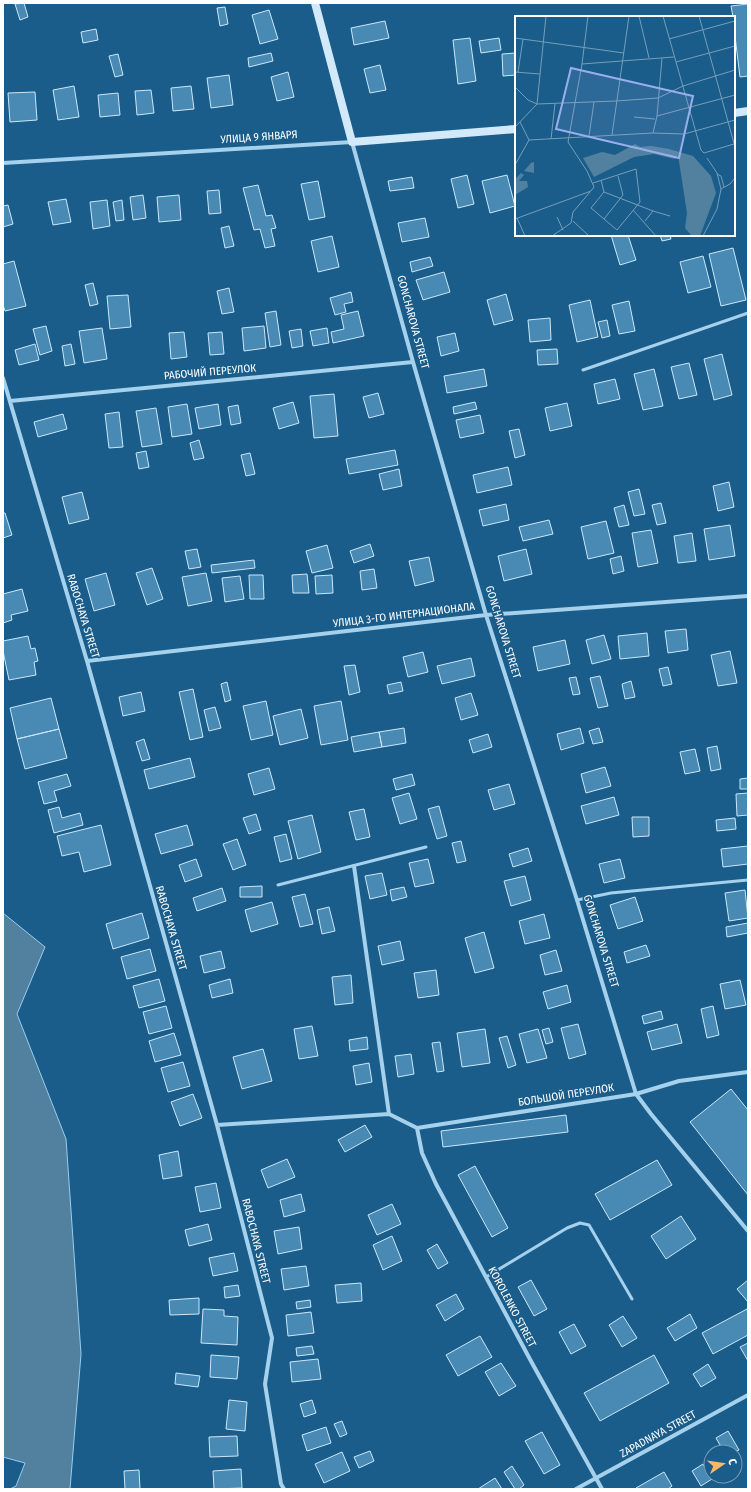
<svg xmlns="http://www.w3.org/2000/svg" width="751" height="1492" font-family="'Fira Sans Condensed',sans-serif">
	<rect width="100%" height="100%" fill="#1b5d8a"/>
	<path fill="#51819f" stroke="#98ceef" d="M3,913l42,34 -28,67 49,125 15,215 -11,135h-60l6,-3 9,-23 -22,-6z"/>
	<path fill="#488ab4" stroke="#cbe7f9" d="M24,3l4,14 -8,3 -5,-16z
		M748,4v72l-8,1 -6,-49v-11h-1l-2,-11z
		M225,7l3,17 -8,2 -3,-18z
		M269,10l9,29 -18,5 -8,-29z
		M385,21l4,17 -35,7 -3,-17z
		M96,29l2,11 -15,3 -2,-11z
		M470,38l6,43 -18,3 -5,-44z
		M499,38l2,12 -20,3 -2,-12z
		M271,53l2,8 -24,6 -1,-9z
		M516,53v22l-13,1 -1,-22z
		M118,54l5,21 -8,2 -6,-21z
		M380,65l6,25 -16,3 -6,-24z
		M288,72l6,25 -17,4 -6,-24z
		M229,75l4,30 -22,3 -4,-30z
		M74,86l5,31 -21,3 -5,-30z
		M191,86l3,23 -21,2 -2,-23z
		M151,90l3,23 -17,2 -2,-24z
		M35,92l2,28 -27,2 -2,-29z
		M118,93l2,22 -20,2 -2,-22z
		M467,175l7,29 -16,4 -7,-29z
		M507,175l8,31 -25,7 -8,-32z
		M412,177l2,11 -24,3 -2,-10z
		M318,181l7,36 -16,3 -8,-36z
		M258,185l8,31 6,-1 4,13 -5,1 4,17 -10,2 -5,-19 -6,1 -11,-42z
		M219,190l2,23 -12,1 -2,-23z
		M143,195l3,23 -13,2 -3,-23z
		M179,195l2,25 -22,2 -2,-25z
		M66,199l5,23 -18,3 -5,-23z
		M107,200l3,26 -17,3 -3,-27z
		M122,200l2,20 -8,1 -3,-19z
		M8,205l5,19 -10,3v-21z
		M425,218l4,19 -27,5 -4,-19z
		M229,226l5,20 -9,2 -4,-20z
		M611,235h17l8,25 -16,5z
		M660,235h10l1,4 -9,2z
		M332,236l7,31 -21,5 -7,-31z
		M733,248l13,52 -25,6 -12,-52z
		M703,256l8,31 -23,6 -8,-31z
		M430,257l3,9 -21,6 -2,-10z
		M14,261l12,45 -21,5 -2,-6v-41z
		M444,272l6,20 -27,8 -7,-20z
		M93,283l5,21 -8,2 -5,-21z
		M229,288l5,24 -12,2 -5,-23z
		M351,292l2,10 -9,2 2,8 -11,3 -5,-17z
		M506,294l7,26 -19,5 -7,-25z
		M128,295l3,32 -21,2 -3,-33z
		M590,300l8,37 -21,5 -8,-37z
		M629,301l6,30 -16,3 -7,-29z
		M276,311l5,34 -11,2 -5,-34z
		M358,311l6,25 -31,7 -2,-11 13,-3 -3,-14z
		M550,318l1,22 -21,2 -2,-22z
		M607,320l3,16 -8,2 -4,-16z
		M46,326l6,25 -12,4 -7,-26z
		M264,326l2,22 -22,3 -2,-23z
		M102,328l5,31 -23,4 -5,-32z
		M327,328l2,15 -16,3 -3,-15z
		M301,329l2,17 -11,2 -3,-17z
		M184,332l3,25 -16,2 -2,-26z
		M222,332l2,22 -14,1 -2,-22z
		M455,333l4,18 -18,5 -4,-19z
		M35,344l4,16 -20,5 -4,-15z
		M71,344l4,20 -10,2 -3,-20z
		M557,349l1,15 -20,1 -1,-15z
		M722,354l10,41 -18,5 -10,-41z
		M689,363l8,32 -18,4 -8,-32z
		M484,369l3,17 -40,7 -3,-17z
		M654,369l9,37 -20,4 -9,-36z
		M615,379l5,20 -22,5 -4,-20z
		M378,393l6,21 -15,4 -6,-21z
		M334,394l4,42 -24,2 -4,-42z
		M293,402l6,21 -20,6 -6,-21z
		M475,402l2,7 -23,5 -1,-7z
		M567,403l5,23 -22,5 -5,-23z
		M187,404l5,30 -20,3 -4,-30z
		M218,404l3,21 -22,4 -4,-21z
		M238,405l3,18 -10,2 -3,-18z
		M156,408l6,36 -20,3 -6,-36z
		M119,412l4,35 -14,1 -4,-34z
		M63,414l4,15 -29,8 -4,-15z
		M480,415l4,18 -24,5 -4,-18z
		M519,429l6,26 -10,3 -6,-27z
		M199,440l5,18 -10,2 -4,-17z
		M395,450l3,15 -49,9 -3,-15z
		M146,451l3,16 -10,2 -3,-16z
		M250,453l5,21 -9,2 -5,-21z
		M508,467l4,18 -35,8 -4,-18z
		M399,469l3,17 -19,4 -4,-16z
		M729,482l5,25 -16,4 -5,-25z
		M639,489l6,25 -11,2 -6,-24z
		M82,492l7,27 -20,5 -7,-27z
		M661,503l5,20 -9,2 -5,-20z
		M506,504l3,16 -26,6 -4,-16z
		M624,505l5,20 -10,2 -5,-19z
		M3,513h2l7,22 -9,3z
		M549,520l4,14 -30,7 -4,-14z
		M606,521l8,32 -26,6 -7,-32z
		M730,525l5,31 -26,4 -5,-31z
		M651,530l7,33 -20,4 -6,-34z
		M692,533l4,28 -18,2 -4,-27z
		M370,544l4,12 -20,7 -4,-12z
		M327,545l6,23 -21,5 -6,-22z
		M197,549l4,18 -12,2 -4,-18z
		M526,549l6,25 -28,7 -6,-25z
		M621,556l3,15 -11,3 -3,-15z
		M429,557l5,24 -19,5 -6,-25z
		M254,560l1,8 -43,5 -1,-8z
		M152,568l11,31 -16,6 -11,-32z
		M374,569l3,19 -15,2 -2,-19z
		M106,573l9,32 -21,6 -9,-32z
		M206,573l6,28 -24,5 -6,-29z
		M307,574l2,19h-16l-1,-18z
		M249,575h14l1,24h-14z
		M332,575l1,18 -17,1 -1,-18z
		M240,576l4,23 -19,3 -3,-24z
		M22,589l6,22 -17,4 1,5 -9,3v-29z
		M686,629l2,21 -20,3 -3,-22z
		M647,633l2,23 -29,3 -2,-23z
		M604,635l7,24 -19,5 -6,-24z
		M28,636l3,13 4,-1 3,13 -4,1 2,13 -27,5 -6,-29v-10z
		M565,640l5,24 -32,7 -5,-24z
		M730,651l7,32 -19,3 -7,-31z
		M423,652l5,20 -20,5 -5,-20z
		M471,658l4,18 -33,8 -5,-18z
		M355,665l5,27 -11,3 -5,-29z
		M668,667l4,17 -9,2 -4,-17z
		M600,676l8,30 -10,2 -8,-30z
		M576,677l4,17 -7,1 -4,-17z
		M631,681l4,16 -10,2 -3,-15z
		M227,682l4,18 -6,2 -4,-18z
		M401,682l2,9 -14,3 -2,-9z
		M193,689l10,48 -13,3 -11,-48z
		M141,692l4,19 -22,5 -4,-19z
		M471,693l7,22 -17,5 -6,-22z
		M51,698l8,31 -42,10 -7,-31z
		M266,701l7,34 -22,5 -8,-34z
		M341,701l7,39 -27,5 -7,-39z
		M215,707l6,21 -12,3 -5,-21z
		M301,709l7,29 -28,7 -7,-29z
		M404,728l2,15 -24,4 -3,-15z
		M580,728l4,15 -23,7 -4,-16z
		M599,728l4,14 -10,2 -4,-13z
		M59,729l8,29 -42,11 -8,-30z
		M379,732l3,15 -28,5 -3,-15z
		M488,734l4,13 -19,6 -4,-13z
		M144,739l6,20 -8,2 -6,-19z
		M717,746l4,23 -10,2 -4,-23z
		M695,749l5,22 -15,3 -5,-22z
		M190,758l5,19 -46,12 -5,-19z
		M605,767l6,19 -25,7 -5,-19z
		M269,768l6,21 -21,6 -6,-21z
		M67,774l4,12 -17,5 3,10 -13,3 -6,-22z
		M412,774l3,11 -19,5 -3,-11z
		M748,778v11h-8v-10z
		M509,784l6,20 -21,6 -6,-20z
		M409,793l8,26 -17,5 -8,-26z
		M748,793v22l-11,1 -1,-22z
		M614,797l5,18 -33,9 -5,-18z
		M439,806l8,30 -10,3 -9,-30z
		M59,807l3,11 18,-5 3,12 -29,8 -6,-23z
		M364,809l6,28 -14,3 -7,-28z
		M256,814l5,16 -12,4 -6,-16z
		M312,815l9,37 -23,7 -10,-38z
		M632,817h17v19l-16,1z
		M735,818l1,11 -19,2 -1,-11z
		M101,825l10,40 -27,7 -5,-20 -17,4 -5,-20z
		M187,825l6,20 -32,9 -6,-20z
		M286,834l6,25 -12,3 -6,-25z
		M237,839l9,26 -13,5 -10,-26z
		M461,841l5,20 -9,2 -5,-20z
		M748,846v18l-25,3 -2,-18z
		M528,848l4,13 -19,6 -4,-13z
		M196,859l6,17 -17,6 -6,-17z
		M428,859l6,24 -19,4 -6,-24z
		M620,859l5,19 -21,5 -5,-19z
		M382,873l5,22 -17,4 -5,-23z
		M525,876l6,24 -20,6 -7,-25z
		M262,886v11h-22v-10z
		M404,887l3,10 -15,4 -2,-11z
		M222,888l4,13 -29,10 -4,-13z
		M745,890l3,28 -19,3 -4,-28z
		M305,894l8,30 -13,3 -8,-30z
		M635,897l8,24 -25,8 -8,-24z
		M272,902l6,22 -27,8 -6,-22z
		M329,907l6,24 -13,3 -5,-24z
		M142,913l7,25 -36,11 -7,-25z
		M544,914l6,24 -25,6 -6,-23z
		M748,923v10l-21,4 -1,-10z
		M484,932l10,36 -19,5 -10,-35z
		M400,941l4,19 -22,5 -4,-19z
		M646,945l4,11 -23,7 -3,-11z
		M150,949l6,22 -29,8 -6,-22z
		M556,950l6,21 -17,4 -5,-20z
		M221,951l4,17 -21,5 -4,-17z
		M436,970l3,25 -21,3 -4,-25z
		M351,975l2,28 -18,2 -3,-28z
		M159,979l6,22 -26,7 -6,-22z
		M230,979l3,14 -21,5 -3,-13z
		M740,980l6,25 -21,4 -5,-25z
		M567,985l4,17 -23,7 -5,-17z
		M166,1006l6,22 -23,6 -6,-22z
		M713,1006l6,29 -12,3 -6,-29z
		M661,1011l2,8 -19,5 -2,-8z
		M578,1024l8,30 -17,5 -8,-31z
		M677,1024l5,19 -30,7 -5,-18z
		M312,1026l6,30 -19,3 -5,-30z
		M549,1028l4,14 -7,2 -4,-14z
		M485,1029l5,34 -28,4 -5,-34z
		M538,1029l9,29 -20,5 -8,-29z
		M174,1033l7,22 -26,7 -6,-21z
		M507,1036l9,29 -8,3 -9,-30z
		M367,1037l1,12 -18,2 -1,-11z
		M440,1042l4,29 -7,1 -5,-29z
		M263,1049l9,32 -30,8 -9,-32z
		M411,1054l3,20 -16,3 -3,-21z
		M183,1062l7,24 -22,6 -7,-24z
		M369,1063l3,19 -16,3 -3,-19z
		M731,1089l17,21v85l-58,-73z
		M193,1094l9,24 -22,8 -9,-24z
		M566,1115l2,17 -125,15 -2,-16z
		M365,1125l7,12 -27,15 -7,-12z
		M178,1151l4,25 -19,3 -4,-24z
		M287,1159l8,18 -27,11 -7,-18z
		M657,1160l15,25 -62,35 -15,-26z
		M475,1166l33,62 -16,9 -34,-62z
		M216,1183l5,25 -21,4 -5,-25z
		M301,1194l4,17 -21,6 -4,-17z
		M392,1204l9,20 -24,11 -9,-20z
		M681,1216l15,23 -30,20 -15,-23z
		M208,1224l4,16 -23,6 -4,-16z
		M299,1227l3,22 -24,5 -4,-23z
		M392,1236l10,25 -19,9 -10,-25z
		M437,1244l11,19 -10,6 -11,-19z
		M234,1253l4,18 -25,5 -4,-18z
		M306,1266l3,20 -25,4 -3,-21z
		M531,1280l16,29 -13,7 -16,-29z
		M748,1280v22l-11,-13z
		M361,1283l1,18 -25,2 -2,-18z
		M238,1285l2,11 -15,2 -1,-11z
		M456,1294l8,15 -19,12 -9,-16z
		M199,1298v16l-29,1 -1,-15z
		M310,1300l1,7 -14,2 -1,-7z
		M203,1309l21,1v6l14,1 -1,28 -36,-2z
		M747,1309l1,3v23l-35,19 -11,-21z
		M311,1312l3,21 -26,3 -2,-21z
		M690,1314l7,14 -22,13 -8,-13z
		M623,1316l14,22 -15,9 -13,-22z
		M574,1324l12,22 -15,8 -12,-22z
		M480,1336l12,21 -34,19 -12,-21z
		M748,1343v18l-8,-14z
		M312,1346l2,8 -17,2 -1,-8z
		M211,1355l28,2 -2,22 -27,-2z
		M654,1355l15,28 -69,38 -16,-28z
		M318,1359l3,20 -29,3 -2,-20z
		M501,1363l15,23 -17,10 -14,-24z
		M708,1364l8,14 -15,9 -8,-13z
		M176,1373l24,3 -2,11 -23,-3z
		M229,1400l18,2 -2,29 -19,-2z
		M312,1400l4,13 -12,4 -4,-13z
		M342,1421l5,13 -7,3 -6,-13z
		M326,1427l5,16 -24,8 -5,-16z
		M728,1431l11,19 -5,2h-10l-8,-14z
		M542,1432l18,33 -16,9 -19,-33z
		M237,1436l1,20 -28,1 -1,-20z
		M370,1451l4,10 -15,7 -5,-11z
		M342,1452l8,19 -26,12 -9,-19z
		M703,1464l9,15 -11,7 -9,-15z
		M512,1466l12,19 -5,4h-4l-11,-17z
		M241,1469l1,19 -28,1 -1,-18z
		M139,1470l1,19h-15l-1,-18z
		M664,1472l8,14 -4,3h-31l-1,-1z
		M495,1478l7,11h-24z"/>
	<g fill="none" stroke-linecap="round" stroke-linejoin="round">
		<path stroke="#a5d1ed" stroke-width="3" d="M583,370l165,-57
			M278,885l148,-38
			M577,900l34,-7 137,-13
			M486,1277l81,-49 13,-5 9,2 43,74"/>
		<path stroke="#a5d1ed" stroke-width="4" d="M3,163l349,-21 61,220 73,253 91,285 59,194 15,20 97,117
			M3,378l84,283 130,464 55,213 -7,46 16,100 3,5
			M10,401l403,-39
			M87,661l399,-46 262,-19
			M354,866l35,248
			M217,1125l172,-11 28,14 219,-34 43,-13 69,-9
			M417,1128l5,25 14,31 96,179 70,126
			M576,1489l172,-94"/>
		<path stroke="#d2e9f9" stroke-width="8" d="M315,3l37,139 164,-13
			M734,113l14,-2"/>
	</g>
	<g text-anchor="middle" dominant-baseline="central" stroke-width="3.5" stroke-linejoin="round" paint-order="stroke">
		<g font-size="11" fill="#fff" stroke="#1b5d8a">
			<text transform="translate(259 137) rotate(-4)">УЛИЦА 9 ЯНВАРЯ</text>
			<text transform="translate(413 322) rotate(75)">GONCHAROVA STREET</text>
			<text transform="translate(210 372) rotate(-5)">РАБОЧИЙ ПЕРЕУЛОК</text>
			<text transform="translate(404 615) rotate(-7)">УЛИЦА 3-ГО ИНТЕРНАЦИОНАЛА</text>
			<text transform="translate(83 616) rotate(73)">RABOCHAYA STREET</text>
			<text transform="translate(503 632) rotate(73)">GONCHAROVA STREET</text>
			<text transform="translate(171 928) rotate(74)">RABOCHAYA STREET</text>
			<text transform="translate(601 941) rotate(73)">GONCHAROVA STREET</text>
			<text transform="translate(566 1095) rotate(-9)">БОЛЬШОЙ ПЕРЕУЛОК</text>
			<text transform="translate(256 1241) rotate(76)">RABOCHAYA STREET</text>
			<text transform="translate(512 1307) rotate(62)">KOROLENKO STREET</text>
			<text transform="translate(658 1434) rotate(-29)">ZAPADNAYA STREET</text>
		</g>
	</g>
	<g transform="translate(515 16)">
		<rect width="220" height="220" fill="#1b5d8a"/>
		<path d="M120,128l5,3 11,-1 18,3 24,7 18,20 5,17 -16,43h-8l-7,-8 2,-15 -9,-58 -3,4 -21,-5 -20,3 -40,20 -11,-19 19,-6 13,3zM19,146v11l-10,-2 7,-8zM6,157l3,2 -5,6h8l1,6 -13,8v-16z" fill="#51819f"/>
		<path fill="none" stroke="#769eb9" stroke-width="1" d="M124,0l10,42M148,0l13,46 59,-16M184,0l36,131M0,22l109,15M154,23l66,-18M161,46l25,88 3,3M67,48l92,-7M0,56l25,2M3,56l5,-33M0,71l13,13 9,4 79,-3 42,-3 25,-12 52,-16M22,88l9,-88M142,100l78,-21M119,101l21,2M5,106l9,18 124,-7 31,1 51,-14M0,111l22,-23M138,117l4,-17 5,-58M97,119l17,-119M74,120l5,-34M36,123l4,-35M189,137l30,-9M192,142l10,15 4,16M0,149l14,-25M202,158l4,2 3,11M86,164l3,12M78,167l43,-14 4,33 -23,28 -26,-22 13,-16M206,173l9,-5 5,-6M89,176l49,19M118,194l23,26M42,201l6,13M2,202l8,18M0,203l76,-28 3,-4 -7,-16 -19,-29 14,-78 6,-48M89,203l19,-24 -5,-19M58,205l16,15M130,205l8,-10 17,5M37,220l19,-13 2,-11 17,-20M188,220l14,-27 4,-20"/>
		<path fill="#99afed" fill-opacity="0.15" stroke="#99afed" stroke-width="2" d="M56,52l122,28 -14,62 -123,-29z"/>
		<rect width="220" height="220" fill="none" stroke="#fff" stroke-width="2"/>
	</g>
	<rect width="751" height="1492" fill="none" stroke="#ffffff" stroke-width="8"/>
	<g transform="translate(723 1464) rotate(77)"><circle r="19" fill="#1b5d8a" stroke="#769eb9"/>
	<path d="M0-3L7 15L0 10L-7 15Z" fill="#feb762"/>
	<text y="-6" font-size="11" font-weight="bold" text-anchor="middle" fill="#ffffff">С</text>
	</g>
</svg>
